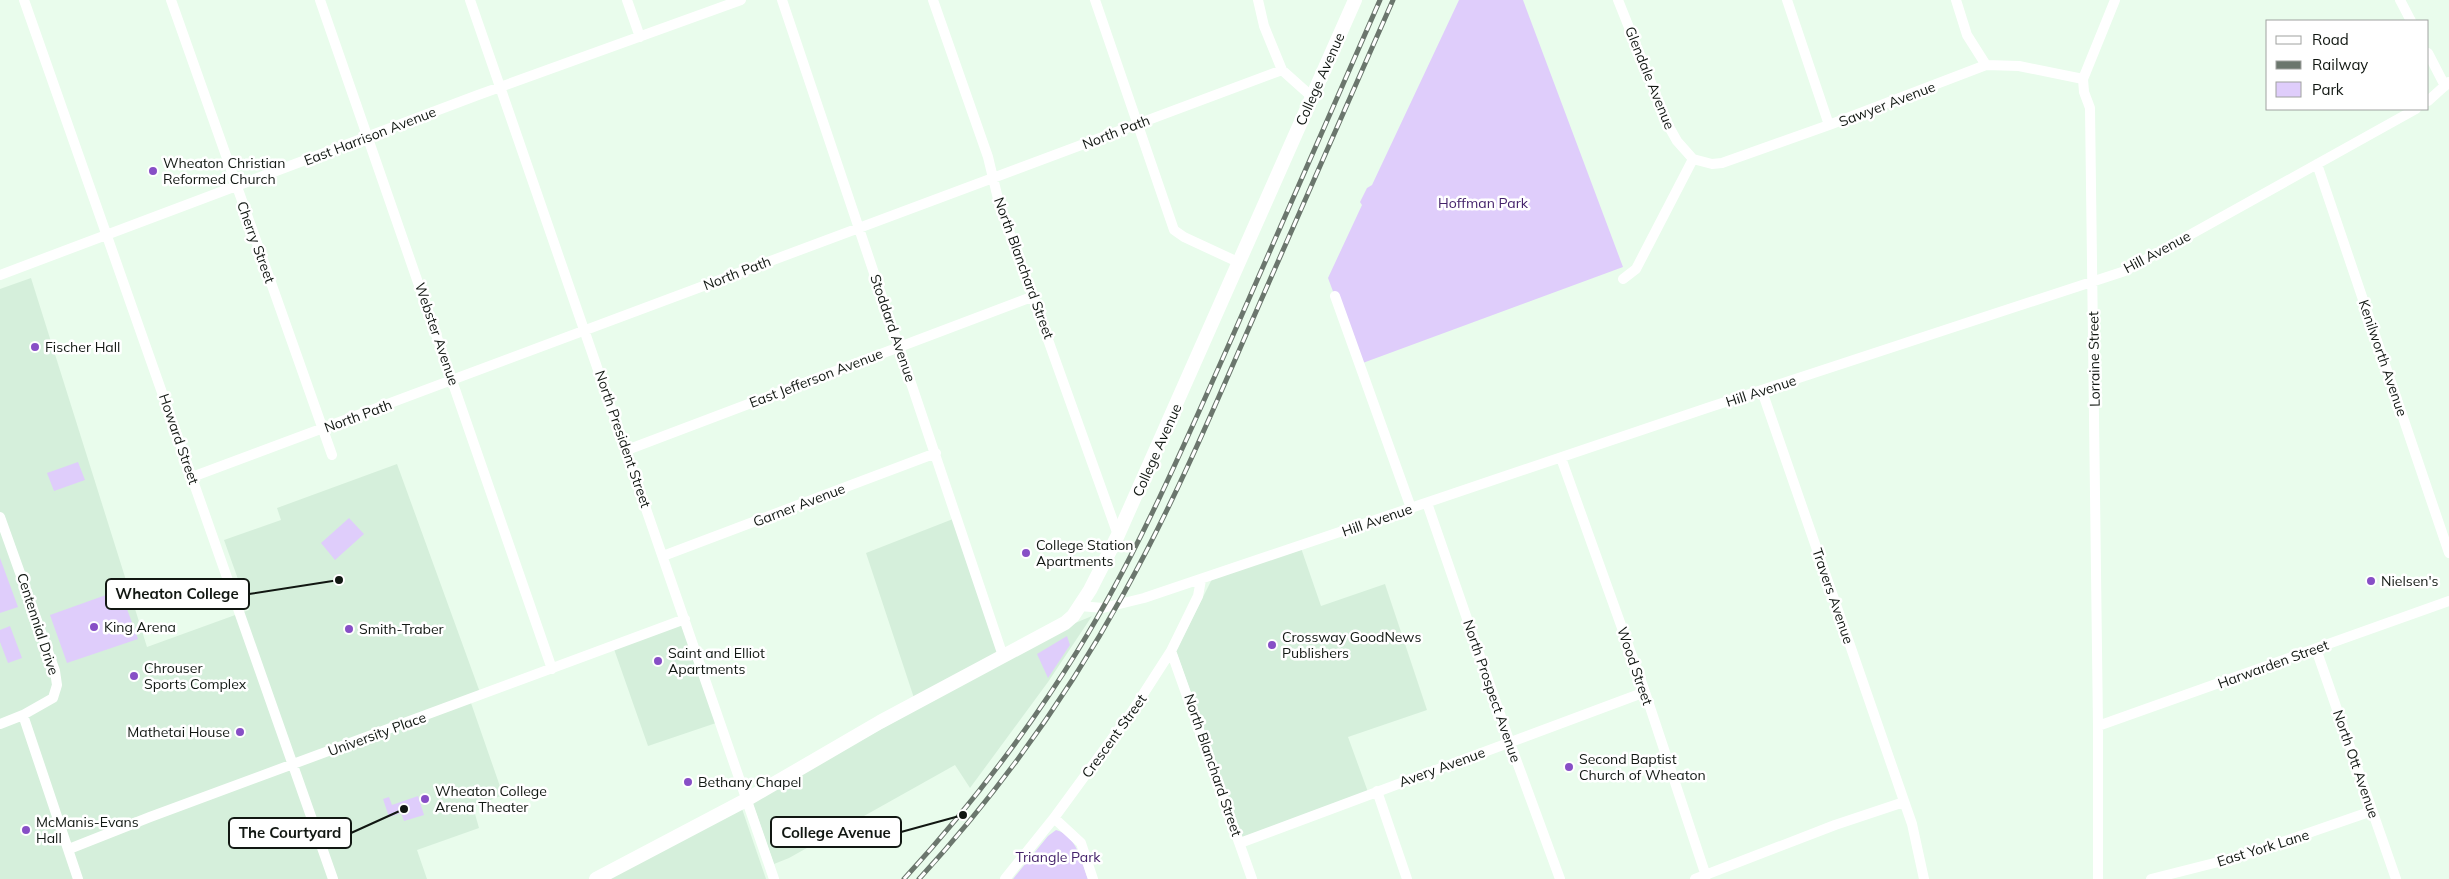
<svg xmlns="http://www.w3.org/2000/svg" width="2449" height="879" font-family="Mulish,sans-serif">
	<rect width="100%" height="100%" fill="#e9fcec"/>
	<path fill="#d5efdb" d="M31,278l116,369 102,-37 -25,-70 57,-20 -4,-12 120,-44 85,234 -11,5 32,92 -30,12 6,21 -62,22 10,29h-427v-590z
		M953,519l45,134 -83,48 -49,-148z
		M1301,548l20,58 64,-22 42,126 -79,27 20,55 -125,47 -67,-188 36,-72z
		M1092,616l-44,66 -78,106 -15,-23 -166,93 -15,6 -22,-63 309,-172z
		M681,623l35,100 -68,23 -34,-97z
		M739,800l27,79h-176z"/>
	<path fill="#dfcdfb" d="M1459,0h64l100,267 -263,97 -32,-86 34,-73 -2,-3 7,-14 5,-3z
		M78,462l7,18 -31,11 -7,-18z
		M349,518l15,16 -29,26 -14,-17z
		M0,558l18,49 -18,6z
		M120,590l18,49 -71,24 -17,-48z
		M10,626l12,32 -14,5 -8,-21v-12z
		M1067,636l3,9 -22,33 -11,-24z
		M418,796l6,19 -20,6 -3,-8 -12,4 -6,-18 6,-2 3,8z
		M1056,830c21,6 25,31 32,49h-75l35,-43z"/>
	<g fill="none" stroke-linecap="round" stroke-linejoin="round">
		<path stroke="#fff" stroke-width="10" d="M24,0l309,879
			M171,0l161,455
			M320,0l232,669
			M470,0l304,879
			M627,0l13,37
			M782,0l221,656
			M933,0l55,157 11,46 119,332
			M1095,0l79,230 10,7 56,26
			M1258,0l6,26 18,44 29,26
			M1618,0l50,125 9,16 16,18 -57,110 -13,10
			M1787,0l42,125
			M1956,0l11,35 19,30
			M2400,0l11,21
			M2428,53l17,33
			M2428,101l21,-19
			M1693,159l19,5 10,-1 107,-38 157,-60 33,1 64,13
			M2317,164l132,389
			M0,275l478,-180 263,-95
			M1335,296l76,212
			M1762,391l150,433 12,55
			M627,450l407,-154
			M1561,458l84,234 61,184
			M192,477l1090,-407
			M1427,503l83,240 50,136
			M0,517l55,154 2,14 -4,13 -30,17 -23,9
			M663,556l273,-103
			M1080,606l23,2 41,-10 563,-190 418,-137 291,-162
			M2316,649l80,230
			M1171,651l81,228
			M23,715l55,164
			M2098,726l351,-125
			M1377,791l30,88
			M1054,818l27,25 12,36
			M1240,843l405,-151
			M69,849l81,-32 535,-198
			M1005,879l49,-61 79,-108 38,-59 27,-55 3,-16
			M1695,879l140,-54 69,-23
			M2098,879v-153l-8,-618 -6,-16 -1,-13 32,-79
			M2151,879l91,-23 130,-45"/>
		<path stroke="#fff" stroke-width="14" d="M596,879l150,-79 134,-78 185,-99 8,-7 17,-26 28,-55 237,-535"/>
		<defs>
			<path id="rail" d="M904,879c64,-70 124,-148 174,-229 60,-97 105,-203 152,-308 50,-114 100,-228 150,-342
				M919,879c79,-86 149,-184 205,-286 50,-90 90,-185 131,-279 46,-105 92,-209 138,-314"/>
		</defs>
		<use href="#rail" stroke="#6b766d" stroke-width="5"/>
		<use href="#rail" stroke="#fff" stroke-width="3" stroke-dasharray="9" stroke-linecap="butt"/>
	</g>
	<g fill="#874fc6" stroke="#fff" stroke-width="2">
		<circle cx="153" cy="171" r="5"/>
		<circle cx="35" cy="347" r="5"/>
		<circle cx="1026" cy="553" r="5"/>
		<circle cx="2371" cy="581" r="5"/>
		<circle cx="94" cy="627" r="5"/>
		<circle cx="349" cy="629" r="5"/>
		<circle cx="1272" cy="645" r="5"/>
		<circle cx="658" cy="661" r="5"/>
		<circle cx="134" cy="676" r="5"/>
		<circle cx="240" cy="732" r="5"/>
		<circle cx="1569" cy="767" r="5"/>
		<circle cx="688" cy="782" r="5"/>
		<circle cx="425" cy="799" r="5"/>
		<circle cx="26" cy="830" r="5"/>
	</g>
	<g text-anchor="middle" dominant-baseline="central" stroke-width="5" stroke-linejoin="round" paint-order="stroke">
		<g font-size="14" fill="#111712" stroke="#fff">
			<text transform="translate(1650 78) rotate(68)">Glendale Avenue</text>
			<text transform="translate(1320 79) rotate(-66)">College Avenue</text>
			<text transform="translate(1887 104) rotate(-21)">Sawyer Avenue</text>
			<text transform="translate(1116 132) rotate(-21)">North Path</text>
			<text transform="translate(370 136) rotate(-21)">East Harrison Avenue</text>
			<text transform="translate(256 242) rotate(70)">Cherry Street</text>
			<text transform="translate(2157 252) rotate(-28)">Hill Avenue</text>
			<text transform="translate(1024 268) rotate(70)">North Blanchard Street</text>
			<text transform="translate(737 273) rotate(-21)">North Path</text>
			<text transform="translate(893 328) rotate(71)">Stoddard Avenue</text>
			<text transform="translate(437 334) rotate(71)">Webster Avenue</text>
			<text transform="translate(2383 358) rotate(71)">Kenilworth Avenue</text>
			<text transform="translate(2094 359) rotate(-91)">Lorraine Street</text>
			<text transform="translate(816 378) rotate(-21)">East Jefferson Avenue</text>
			<text transform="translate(1761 391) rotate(-18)">Hill Avenue</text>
			<text transform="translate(358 416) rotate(-20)">North Path</text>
			<text transform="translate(179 439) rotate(71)">Howard Street</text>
			<text transform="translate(623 439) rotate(71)">North President Street</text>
			<text transform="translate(1157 450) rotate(-66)">College Avenue</text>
			<text transform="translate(799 505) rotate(-21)">Garner Avenue</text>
			<text transform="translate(1377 520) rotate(-19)">Hill Avenue</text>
			<text transform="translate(1833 596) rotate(71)">Travers Avenue</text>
			<text transform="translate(38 624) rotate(72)">Centennial Drive</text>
			<text transform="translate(2273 664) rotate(-20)">Harwarden Street</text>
			<text transform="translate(1635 666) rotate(71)">Wood Street</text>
			<text transform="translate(1492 691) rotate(71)">North Prospect Avenue</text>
			<text transform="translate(377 734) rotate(-20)">University Place</text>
			<text transform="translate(1114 736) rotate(-54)">Crescent Street</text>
			<text transform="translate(2356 764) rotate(71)">North Ott Avenue</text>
			<text transform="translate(1213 765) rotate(71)">North Blanchard Street</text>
			<text transform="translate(1442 767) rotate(-20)">Avery Avenue</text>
			<text transform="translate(2263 848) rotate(-17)">East York Lane</text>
		</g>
		<g font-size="14" fill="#111712" stroke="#fff" text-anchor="start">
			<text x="163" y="163">Wheaton Christian<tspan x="163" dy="16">Reformed Church</tspan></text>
			<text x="45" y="347">Fischer Hall</text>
			<text x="1036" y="545">College Station<tspan x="1036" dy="16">Apartments</tspan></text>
			<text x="2381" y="581">Nielsen's</text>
			<text x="104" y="627">King Arena</text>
			<text x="359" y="629">Smith-Traber</text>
			<text x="1282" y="637">Crossway GoodNews<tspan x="1282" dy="16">Publishers</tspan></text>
			<text x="668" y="653">Saint and Elliot<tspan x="668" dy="16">Apartments</tspan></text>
			<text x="144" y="668">Chrouser<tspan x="144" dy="16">Sports Complex</tspan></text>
			<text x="230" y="732" text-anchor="end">Mathetai House</text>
			<text x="1579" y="759">Second Baptist<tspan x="1579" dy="16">Church of Wheaton</tspan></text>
			<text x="698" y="782">Bethany Chapel</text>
			<text x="435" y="791">Wheaton College<tspan x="435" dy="16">Arena Theater</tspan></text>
			<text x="36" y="822">McManis-Evans<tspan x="36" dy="16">Hall</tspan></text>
		</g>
		<g font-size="14" fill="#44226a" stroke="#fff">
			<text x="1483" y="203">Hoffman Park</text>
			<text x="1058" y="857">Triangle Park</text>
		</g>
	</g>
	<path fill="none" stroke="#111712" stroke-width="2" d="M339 580L249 594M963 815L901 832M404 809L351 833"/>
	<g fill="#111712" stroke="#fff" stroke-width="2">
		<circle cx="339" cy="580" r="5"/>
		<circle cx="963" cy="815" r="5"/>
		<circle cx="404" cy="809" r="5"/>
	</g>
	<g fill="#fff" stroke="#111712" stroke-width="2">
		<rect x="106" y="579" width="143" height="30" rx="5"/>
		<rect x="771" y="817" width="130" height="30" rx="5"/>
		<rect x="229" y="818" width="122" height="30" rx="5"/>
	</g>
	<g font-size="15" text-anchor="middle" font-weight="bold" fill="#111712">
		<text x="177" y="599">Wheaton College</text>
		<text x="836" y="838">College Avenue</text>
		<text x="290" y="838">The Courtyard</text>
	</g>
	<rect x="2266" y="20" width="162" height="90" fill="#ffffff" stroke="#a0a2a0"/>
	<rect x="2276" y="36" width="25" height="8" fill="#ffffff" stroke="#a0a2a0"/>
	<text x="2312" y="45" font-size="15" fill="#111712">Road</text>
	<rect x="2276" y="61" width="25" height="8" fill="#6b766d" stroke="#a0a2a0"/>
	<text x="2312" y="70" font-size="15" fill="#111712">Railway</text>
	<rect x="2276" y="82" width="25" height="15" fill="#dfcdfb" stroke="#a0a2a0"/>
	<text x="2312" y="95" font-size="15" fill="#111712">Park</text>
</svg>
